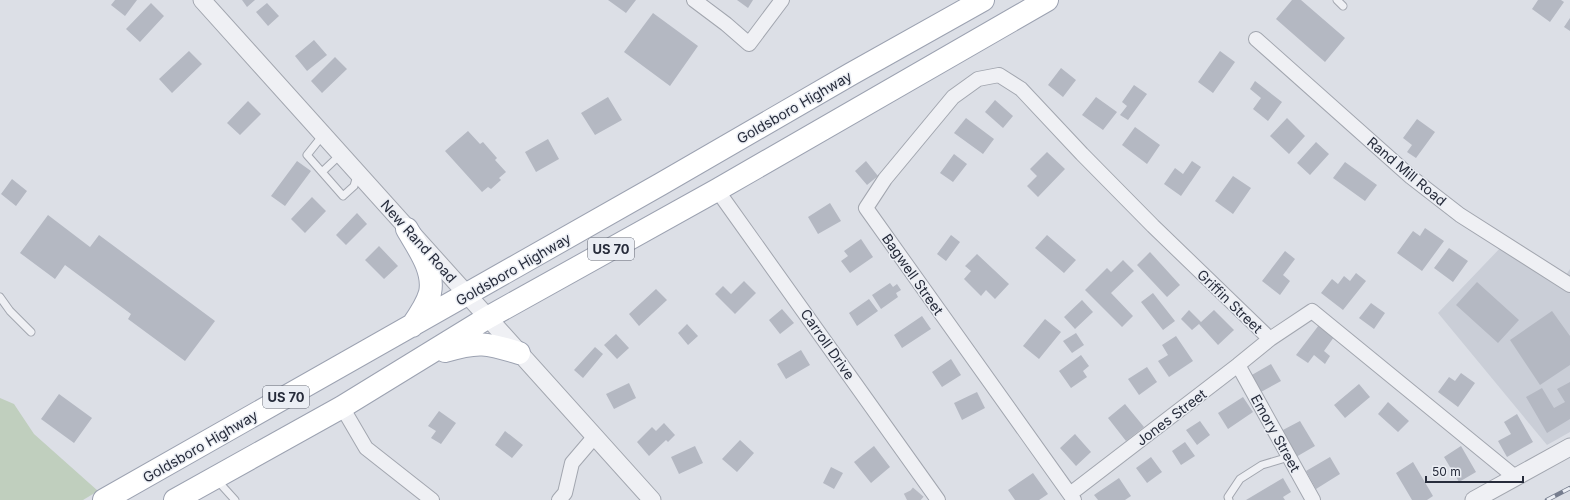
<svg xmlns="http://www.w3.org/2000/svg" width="1570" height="500" font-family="Inter,sans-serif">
	<rect width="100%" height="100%" fill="#dcdfe6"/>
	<path fill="#caced7" d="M1504,244l62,31 4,-6v163l-23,13 -109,-132z"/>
	<path fill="#c0cfbe" d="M0,398l14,6 20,30 64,57 -15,9h-83z"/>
	<path fill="#b4b8c2" d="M115,0h22l-12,16 -14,-11z
		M242,0h13l-8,7z
		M608,0h28l-10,13z
		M737,0h16l-5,8z
		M1292,0h9l44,38 -20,24 -49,-43z
		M1538,0h23l3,2 -14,20 -18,-13z
		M151,3l13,13 -24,26 -14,-13z
		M267,3l12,13 -11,10 -12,-14z
		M653,13l45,33 -28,40 -46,-34z
		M1570,18v13l-6,-4z
		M314,40l13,15 -20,16 -12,-15z
		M189,51l13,13 -30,29 -13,-14z
		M1220,51l15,11 -22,31 -15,-11z
		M335,57l12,12 -25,24 -11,-12z
		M1061,68l15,12 -13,17 -15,-12z
		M1255,81l27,21 -14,19 -15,-12 8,-11 -11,-9z
		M1134,85l13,9 -19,26 -8,-5 7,-9 -5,-4z
		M608,97l14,23 -27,15 -14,-22z
		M1096,97l21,15 -14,18 -21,-15z
		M995,100l18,16 -10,12 -18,-16z
		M248,101l13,13 -21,21 -13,-12z
		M966,118l28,21 -11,15 -29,-21z
		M1287,118l18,18 -16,18 -19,-18z
		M1417,119l18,13 -19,26 -9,-6 5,-7 -9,-7z
		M1135,127l25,18 -13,19 -25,-19z
		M468,131l12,13 3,-2 14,16 -2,2 11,12 -7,6 2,2 -10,9 -3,-2 -6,5 -37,-41z
		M548,139l11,20 -23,13 -11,-20z
		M1316,142l13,12 -19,21 -13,-12z
		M1047,152l18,17 -27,28 -11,-11 10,-10 -7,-7z
		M954,154l13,10 -14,18 -13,-9z
		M297,161l14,10 -26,35 -14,-10z
		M866,161l12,15 -11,9 -12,-14z
		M1192,161l9,6 -20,29 -17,-12 11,-16 8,6z
		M1345,162l32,23 -12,16 -32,-23z
		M1233,176l18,12 -18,26 -18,-13z
		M12,179l15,12 -11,15 -15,-12z
		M312,197l14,14 -21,22 -14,-14z
		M830,203l11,18 -23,13 -10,-17z
		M357,213l10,11 -21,21 -10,-10z
		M48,215l42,32 9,-12 116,86 -30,40 -57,-42 3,-5 -66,-49 -10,14 -35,-26z
		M1425,228l19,13 -22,30 -25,-18 16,-22 7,5z
		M951,235l9,7 -14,19 -9,-7z
		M1047,235l29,25 -12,13 -29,-25z
		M861,239l12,18 -23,16 -9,-12 7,-5 -4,-5z
		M379,246l19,20 -14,13 -19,-19z
		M1449,248l19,13 -15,21 -19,-14z
		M1285,251l10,8 -12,16 7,6 -10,14 -18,-14z
		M1150,252l30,33 -13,12 -30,-32z
		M977,254l32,30 -14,15 -9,-9 -5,6 -17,-17 7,-8 -6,-5z
		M1123,260l11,11 -23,22 22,23 -11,11 -37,-37 22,-22 4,4z
		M1356,273l10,8 -23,29 -22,-17 11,-14 6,5 6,-8 6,5z
		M744,281l12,12 -21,21 -20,-20 8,-8 8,8z
		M1477,282l42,38 -21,23 -42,-38z
		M890,283l3,4 4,-3 4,6 -5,3 2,4 -17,12 -9,-14z
		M656,289l11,11 -28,26 -10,-12z
		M1153,293l22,28 -12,9 -22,-28z
		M869,299l9,12 -21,15 -8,-13z
		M1082,300l11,12 -18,17 -11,-12z
		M1371,303l14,10 -11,16 -15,-11z
		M782,309l12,14 -14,11 -11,-14z
		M1189,310l12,12 13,-12 20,20 -16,15 -19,-21 -7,6 -11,-11z
		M1552,311l18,25v29l-30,20 -30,-45z
		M922,316l9,13 -29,19 -8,-13z
		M1045,319l16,13 -22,27 -16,-13z
		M687,324l11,12 -10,9 -10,-12z
		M1319,325l15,12 -10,14 6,5 -5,8 -11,-9 -6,8 -12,-8z
		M1076,333l8,12 -12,8 -9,-12z
		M616,334l13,14 -12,11 -13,-14z
		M1176,336l17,25 -24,16 -11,-16 10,-6 -6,-10z
		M595,347l8,7 -20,24 -9,-8z
		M801,350l9,15 -24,14 -9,-15z
		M1081,355l8,11 -6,5 4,6 -16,11 -12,-17z
		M951,359l10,16 -19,12 -10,-15z
		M1271,364l10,17 -22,12 -9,-17z
		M1147,367l10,15 -18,13 -11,-16z
		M1461,373l14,10 -17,24 -20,-15 11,-15 6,4z
		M1570,382v37l-23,14 -21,-36 16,-9 12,20 11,-6 -8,-13z
		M629,383l7,15 -22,11 -8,-15z
		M1359,384l11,13 -25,21 -11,-13z
		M977,392l8,16 -23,12 -8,-17z
		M59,394l33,24 -18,25 -33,-24z
		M1243,397l10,15 -25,17 -10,-16z
		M1388,402l21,19 -11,11 -20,-18z
		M1125,404l19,23 -18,14 -18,-23z
		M439,411l17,12 -15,21 -10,-6 5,-7 -8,-5z
		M1517,414l16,28 -26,15 -9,-16 13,-7 -7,-12z
		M1200,421l10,14 -13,10 -11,-15z
		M1300,421l15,25 -19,11 -15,-26z
		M664,423l11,12 -7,7 -2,-2 -17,16 -12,-14 15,-15 4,4z
		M505,431l18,14 -11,13 -17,-13z
		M1075,434l16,18 -15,14 -16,-18z
		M740,440l14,13 -17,19 -15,-13z
		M1185,442l10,14 -14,9 -9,-14z
		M695,446l8,17 -24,11 -8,-17z
		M874,446l16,21 -19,16 -17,-21z
		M1461,446l15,26 -17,10 -15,-25z
		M1151,457l11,15 -15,11 -11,-15z
		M1330,457l10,17 -24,15 -10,-18z
		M1413,462l20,34 -6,4h-15l-16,-27z
		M831,467l12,6 -9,16 -11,-6z
		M1033,473l15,21 -9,6h-24l-7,-10z
		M1119,478l12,18 -6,4h-27l-4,-5z
		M1283,478l8,14 -8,5 2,3h-39z"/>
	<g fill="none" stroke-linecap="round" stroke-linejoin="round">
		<path stroke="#b8bbc4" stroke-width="14" stroke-dasharray="14 7" stroke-linecap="butt" d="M907,500l8,-4 11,-13"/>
		<defs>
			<path id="service" d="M1337,0l6,6
				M323,135l-16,20 36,41 11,-10 2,-7 4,-3
				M322,172l19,-18
				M0,297l10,14 21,21
				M216,479l19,21
				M1229,500l-1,-3 12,-18 22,-14 27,-8"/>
			<path id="minor" d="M694,0l32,24 23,20 33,-44
				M1256,39l155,138 49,38 110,70
				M717,190l221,310
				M1238,365l75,135
				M342,407l24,41 66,52
				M1070,494l168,-129 32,-26 42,-28 203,166
				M559,500l6,-7 7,-30 23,-27
				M1074,500l-208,-292 19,-29 68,-82 25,-18 21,-4 22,14 61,65 71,72 117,113"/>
			<path id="tertiary" d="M202,0l450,500
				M1474,500l96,-53"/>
			<path id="primary" d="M407,229c10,18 28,41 23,64 -3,11 -11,23 -18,33
				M445,351c33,-10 42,-8 74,2
				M104,500l557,-316 190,-110 132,-74
				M175,500l167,-93 145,-89 230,-128 330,-190"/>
		</defs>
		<use href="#service" stroke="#a2a6af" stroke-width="9"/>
		<use href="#minor" stroke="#a2a6af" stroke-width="16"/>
		<use href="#tertiary" stroke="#a2a6af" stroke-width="19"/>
		<use href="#primary" stroke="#9ca2b1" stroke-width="24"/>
		<use href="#service" stroke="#eff0f4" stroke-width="7"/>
		<use href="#minor" stroke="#eff0f4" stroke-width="14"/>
		<use href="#tertiary" stroke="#eff0f4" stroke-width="17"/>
		<use href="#primary" stroke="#fff" stroke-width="22"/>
		<defs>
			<path id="rail" d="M1547,500l23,-12"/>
		</defs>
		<use href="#rail" stroke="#767d8e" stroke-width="4.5"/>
		<use href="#rail" stroke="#ebeef4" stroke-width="3" stroke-dasharray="9" stroke-linecap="butt"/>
	</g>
	<g text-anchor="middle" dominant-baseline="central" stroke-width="3" stroke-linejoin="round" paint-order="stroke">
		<g fill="#ebeef4" stroke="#626672" stroke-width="1">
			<rect x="588" y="238" width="46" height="22" rx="3"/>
			<rect x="263" y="386" width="46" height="22" rx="3"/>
		</g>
		<g font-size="13" font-weight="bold" fill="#272c3b">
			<text x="611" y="249">US 70</text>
			<text x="286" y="397">US 70</text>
		</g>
		<g font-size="14" fill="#272c3b" stroke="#ebeef4">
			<text transform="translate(794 107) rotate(-30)">Goldsboro Highway</text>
			<text transform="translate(1407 171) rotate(40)">Rand Mill Road</text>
			<text transform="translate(419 241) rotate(48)">New Rand Road</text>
			<text transform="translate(513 269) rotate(-30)">Goldsboro Highway</text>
			<text transform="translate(913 274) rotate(55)">Bagwell Street</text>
			<text transform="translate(1230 301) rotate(44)">Griffin Street</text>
			<text transform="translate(828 344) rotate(55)">Carroll Drive</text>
			<text transform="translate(1171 417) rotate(-37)">Jones Street</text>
			<text transform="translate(1276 433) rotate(61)">Emory Street</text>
			<text transform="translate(200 446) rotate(-30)">Goldsboro Highway</text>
		</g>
	</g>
	<path d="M1426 476v6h97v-6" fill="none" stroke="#272c3b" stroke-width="2"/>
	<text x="1432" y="476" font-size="12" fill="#272c3b" stroke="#ebeef4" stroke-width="3" paint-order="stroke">50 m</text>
</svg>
